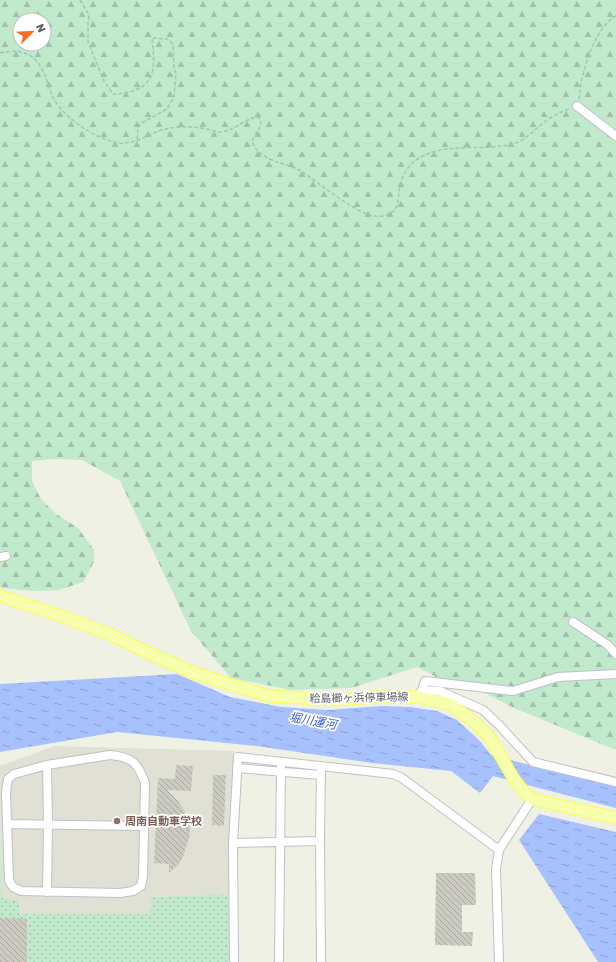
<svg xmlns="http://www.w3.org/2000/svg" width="616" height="962" font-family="Rubik,'Noto Sans JP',sans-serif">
	<defs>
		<pattern id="grass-dots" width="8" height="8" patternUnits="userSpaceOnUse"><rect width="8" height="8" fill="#c0eacb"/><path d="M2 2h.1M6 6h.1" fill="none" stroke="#9fc1a9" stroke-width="1.8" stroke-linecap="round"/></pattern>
		<pattern id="forest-firs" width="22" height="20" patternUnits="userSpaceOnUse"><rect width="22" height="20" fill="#c0eacb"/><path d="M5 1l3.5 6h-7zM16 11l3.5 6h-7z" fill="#9fc1a9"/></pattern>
		<pattern id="water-ripples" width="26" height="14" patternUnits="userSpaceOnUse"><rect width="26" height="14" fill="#a7c1ff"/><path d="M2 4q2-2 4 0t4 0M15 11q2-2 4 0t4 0" fill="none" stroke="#8ba0d2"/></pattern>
		<pattern id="building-back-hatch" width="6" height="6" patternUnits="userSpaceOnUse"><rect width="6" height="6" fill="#cccbc2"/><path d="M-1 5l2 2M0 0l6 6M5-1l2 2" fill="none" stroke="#a9a8a1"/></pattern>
	</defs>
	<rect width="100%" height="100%" fill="#f0f1e5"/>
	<path fill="#e0e1d4" d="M54,746l180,5 -1,143 -82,3 -1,17h-130l-19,-16 -1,-132z"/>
	<path fill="url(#grass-dots)" d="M0,800l1,98 17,2 2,14h130l1,-17 82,-3 1,68h-234z"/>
	<path fill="url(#forest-firs)" fill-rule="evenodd" d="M0,0h616v750l-102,-42 -47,-24 -23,-3 -27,-14 -66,21 -60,2 -60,-12 -40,-47 -71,-150 -38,-21 -28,-1 -22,2v20l9,18 14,14 23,15 16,22v12l-11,20 -24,8 -24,1 -35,-3zM20,20h24v24h-24z"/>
	<path fill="url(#water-ripples)" d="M177,674l53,23 51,10 46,3 55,-4 28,1 27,4 20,9 23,21 11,14 125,32v21l-123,-32 -13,17 -29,-22 -79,-8 -115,-17 -140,-14 -117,20v-68z
		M539,814l77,18v130h-18l-79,-122z"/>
	<path fill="url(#building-back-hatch)" d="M176,765l17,1 -2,25 -24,-1 11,11 6,9 4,8 2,10 -1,10 -6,19 -5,8 -9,8v-9l-15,-1 4,-85 17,1z
		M213,775h13l-2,51 -12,-1z
		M436,873h39l1,32h-14v27h11l-1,14 -37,-1z
		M0,918l27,1v43h-27z"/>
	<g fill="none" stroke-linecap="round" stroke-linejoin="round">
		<defs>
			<path id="minor" d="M577,106l39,30
				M0,557l6,-1
				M573,622l35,23 8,9
				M422,690l18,1 43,19 16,15 34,37 83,20
				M419,695l3,-5 3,-9 88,10 45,-14 58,-3
				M110,755c22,2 28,8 35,28l-2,94 -2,9 -8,5 -13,2 -99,-2 -8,-4 -4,-6 -3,-88 2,-14 6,-5 33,-9z
				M47,765l1,59 -1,68
				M321,767l-1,74 1,121
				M237,768l84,7
				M7,824l137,2
				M233,843l87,-2
				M234,962l-1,-119 5,-86 155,17 9,4 97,72
				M279,962l2,-200
				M499,962l-3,-93 3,-19 33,-51"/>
			<path id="major" d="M0,596l64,21 45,17 55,26 30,13 75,23 67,4 51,-4 30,1 33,7 27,20 13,14 24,41 11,14 7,6 84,19"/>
		</defs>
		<use href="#minor" stroke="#bfc0c7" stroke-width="10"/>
		<use href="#major" stroke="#fefc51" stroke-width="13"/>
		<path stroke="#97cbb4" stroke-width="1.5" stroke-dasharray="4 2" stroke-linecap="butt" d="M80,0l9,15 -1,9v18l16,39 9,13c15,0 35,-5 39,-21 3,-11 1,-24 0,-35l15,1 6,5 1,24 2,5 -2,24 -7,12 -25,14 -4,5 -1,13
			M0,53c7,-1 14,-3 21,-1 24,6 24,30 33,47 11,20 42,40 64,44 16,2 29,-8 43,-13 16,-4 30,-4 45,-1 5,0 11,4 15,3 13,-1 23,-13 36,-15l3,2 1,5 -2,5 -4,6 -3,6c2,7 5,10 11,14 11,8 25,9 36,15 18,10 64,52 84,46 18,-5 14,-15 17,-30 2,-10 8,-20 16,-26 29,-20 68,-7 100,-17 11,-4 18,-13 27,-20 8,-6 17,-11 26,-14
			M579,99c1,-5 1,-10 2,-15 4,-21 15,-57 35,-68"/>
		<use href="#minor" stroke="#fff" stroke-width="8"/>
		<use href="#major" stroke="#f6ffac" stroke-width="11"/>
	</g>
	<circle fill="#8d6e63" stroke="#fff" stroke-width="1.5" cx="117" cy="821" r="4"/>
	<g text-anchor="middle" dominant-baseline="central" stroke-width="3.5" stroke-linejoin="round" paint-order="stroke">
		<g font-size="11" fill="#5d5e67" stroke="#fff">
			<text transform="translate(359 698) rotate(-1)">粭島櫛ヶ浜停車場線</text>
		</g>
		<g font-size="11" font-weight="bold" fill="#785e54" stroke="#fff" text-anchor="start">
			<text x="125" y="821">周南自動車学校</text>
		</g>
		<g font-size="12" font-style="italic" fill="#3d5dce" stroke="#fff">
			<text transform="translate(313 721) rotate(10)">堀川運河</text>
		</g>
	</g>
	<g transform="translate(32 32) rotate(66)"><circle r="19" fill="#ffffff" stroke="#bebfc2"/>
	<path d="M0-3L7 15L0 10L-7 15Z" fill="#f96d23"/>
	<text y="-6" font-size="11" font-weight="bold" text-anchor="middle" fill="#5d5e67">N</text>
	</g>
</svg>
